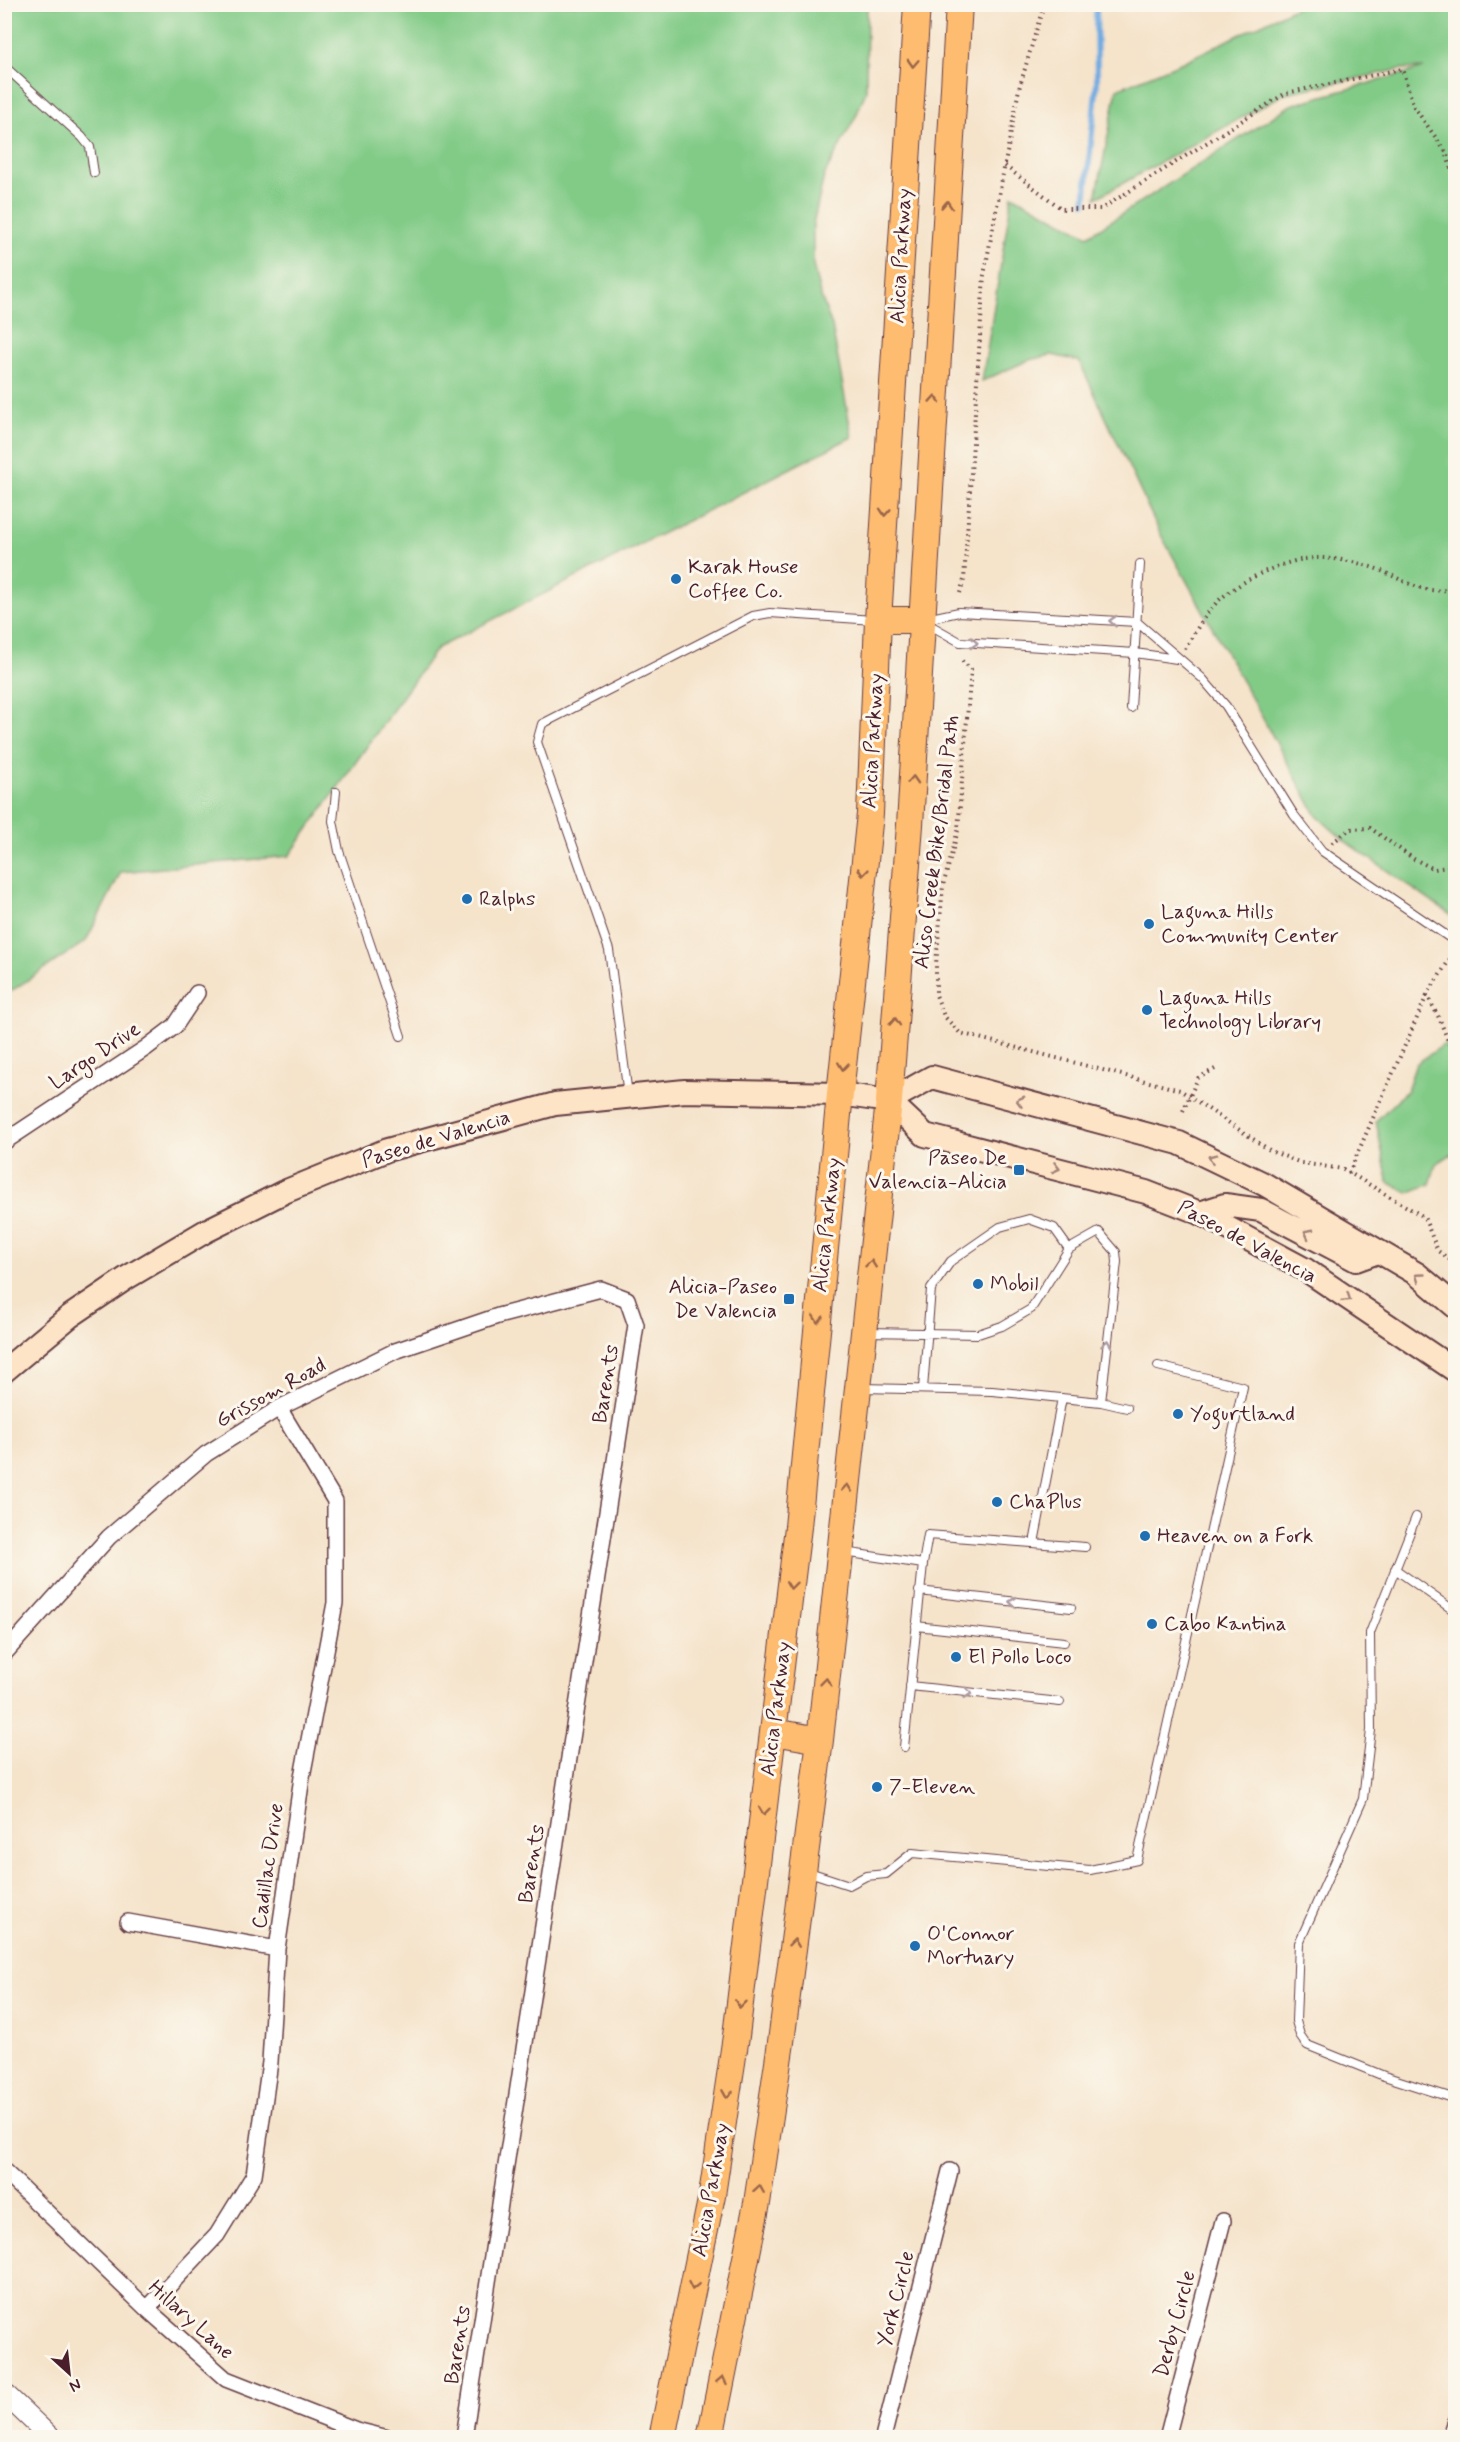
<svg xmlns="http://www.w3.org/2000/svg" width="1460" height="2442" font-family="Mynerve,sans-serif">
	<rect width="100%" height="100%" fill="#fbf7ec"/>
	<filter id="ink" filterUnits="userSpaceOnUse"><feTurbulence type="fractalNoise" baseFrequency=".0167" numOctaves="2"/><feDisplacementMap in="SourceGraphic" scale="12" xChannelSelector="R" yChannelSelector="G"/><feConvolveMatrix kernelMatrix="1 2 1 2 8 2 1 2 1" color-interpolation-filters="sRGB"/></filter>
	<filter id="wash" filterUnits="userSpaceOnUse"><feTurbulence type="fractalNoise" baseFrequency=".008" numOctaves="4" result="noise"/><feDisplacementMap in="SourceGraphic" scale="24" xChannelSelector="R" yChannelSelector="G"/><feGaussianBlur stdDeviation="1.35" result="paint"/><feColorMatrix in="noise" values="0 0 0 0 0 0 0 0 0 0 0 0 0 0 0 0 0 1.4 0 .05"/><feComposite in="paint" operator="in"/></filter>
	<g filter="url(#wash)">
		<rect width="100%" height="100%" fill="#f5e3ca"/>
		<path fill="#82cb87" stroke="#667559" stroke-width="1.5" d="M5,5h862l-1,86 -10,25 -32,60 -11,48v41l7,29 12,32 20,111 -415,211 -148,208 -168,16 -35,69 -81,54z
			M1301,5h154v913l-109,-76 -29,-26 -156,-281 -82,-174 -27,-6 -23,5 -47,21 30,-186 76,41 203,-131 133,-37 -22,1 -116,24 -190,105 21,-109 66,-27z
			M1455,1043v112h-5l-14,9 -6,20 -22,9 -20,-11 -12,-61 31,-31 9,-26 29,-20z"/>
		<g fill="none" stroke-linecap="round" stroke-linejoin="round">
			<path stroke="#6faae0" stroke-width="6" d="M1085,203l12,-122 -1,-77"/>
		</g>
	</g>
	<g filter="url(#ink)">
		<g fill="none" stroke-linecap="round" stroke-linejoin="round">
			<defs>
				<path id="service" d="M4,66l78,71 8,10 4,26
					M926,619l33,-7 178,10 65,56 24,28 68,109 28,36 134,91
					M928,624l32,18 175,11 42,6
					M1131,708l9,-144
					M336,792l-3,29 6,30 62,185
					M628,1095l-19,-145 -72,-208 5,-18 211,-108 17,-3 104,7
					M868,1332l110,2 24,-8 29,-17 38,-60 30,-17 17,20 1,10 -16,140
					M863,1388l129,3 109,11 26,6
					M923,1389l8,-100 20,-28 49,-34 29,-8 25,9 15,21
					M1416,1517l-46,116 1,97 -8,69 -64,144 -3,78 4,14 7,10 77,31 72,23
					M1034,1543l28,-145
					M844,1552l79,12 5,-29 157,12
					M1395,1569l61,43
					M919,1591l152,17
					M916,1626l148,16
					M910,1686l150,16
					M904,1747l19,-183
					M806,1871l43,14 17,-9 20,-2 26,-21 178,17 47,-10 106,-473 -85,-21"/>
				<path id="minor" d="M4,1142l142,-94 29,-22 22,-33
					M4,1654l105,-117 97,-83 73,-46 116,-57 103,-35 103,-27 26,10 9,26 -172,1112
					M128,1922l149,27
					M4,2171l143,138 79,70 130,51 32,8
					M147,2309l70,-74 37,-60 16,-113 7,-113 25,-172 33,-174v-102l-56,-93
					M883,2438l67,-267
					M1167,2438l56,-217
					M1450,2438l6,-17"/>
				<path id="tertiary" d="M4,2393l47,45"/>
				<path id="secondary" d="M889,1101l43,-24 247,66 85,41 153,90 39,33
					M1200,1213l25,-8 36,5 95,50 22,-8
					M4,1371l65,-54 59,-40 78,-46 78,-39 103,-42 168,-46 130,-13 155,3 49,7 36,34 221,57 54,21 106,57 150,101"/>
				<path id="primary" d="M878,620h43
					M774,1732l46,8
					M662,2438l50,-243 24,-159 62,-509 42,-433 30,-280 8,-194 39,-616
					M710,2438l47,-235 24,-161 39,-302 69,-639 21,-276 49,-821"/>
			</defs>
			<use href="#service" stroke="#643c43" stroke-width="10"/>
			<use href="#minor" stroke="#643c43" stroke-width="18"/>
			<use href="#tertiary" stroke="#643c43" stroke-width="22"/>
			<use href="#secondary" stroke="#643c43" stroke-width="26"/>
			<use href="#primary" stroke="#643c43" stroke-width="28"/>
			<path stroke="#643c43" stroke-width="4" stroke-dasharray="1.5 4.5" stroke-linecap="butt" d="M1005,166l57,43h39l185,-116 116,-24 12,38 32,45 10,32
				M960,593l4,-13 20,-305 35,-186 25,-85
				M1185,649c8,-13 15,-27 25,-39 20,-26 76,-53 109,-52 19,0 41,5 58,11 28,11 47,28 79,19
				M962,661l9,8 -13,161 -15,56 -7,78v31l8,21 16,17 220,57 91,61 30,12 42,6 81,48 14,34 18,13
				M1332,843l18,-14 20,-1 44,31 20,10 22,-3
				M1453,954l-26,41 13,25 13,34 3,1
				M1183,1111l15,-33 17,-9
				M1349,1173l78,-178"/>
			<use href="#service" stroke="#fff" stroke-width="8"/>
			<use href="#minor" stroke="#fff" stroke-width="15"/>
			<use href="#tertiary" stroke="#fff" stroke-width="20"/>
			<use href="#secondary" stroke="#fee4c6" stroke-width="22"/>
			<use href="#primary" stroke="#fdbc70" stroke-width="26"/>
		</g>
		<defs><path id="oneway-chevron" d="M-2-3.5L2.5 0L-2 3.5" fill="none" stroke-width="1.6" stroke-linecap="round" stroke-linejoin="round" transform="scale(1.5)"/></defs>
		<g stroke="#9b664a">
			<use href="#oneway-chevron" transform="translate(913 63) rotate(93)"/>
			<use href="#oneway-chevron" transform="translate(947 205) rotate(-86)"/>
			<use href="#oneway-chevron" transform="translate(935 399) rotate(-86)"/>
			<use href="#oneway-chevron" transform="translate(885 512) rotate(94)"/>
			<use href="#oneway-chevron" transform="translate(913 780) rotate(-87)"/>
			<use href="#oneway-chevron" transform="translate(863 872) rotate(96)"/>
			<use href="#oneway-chevron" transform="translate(895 1022) rotate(-86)"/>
			<use href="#oneway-chevron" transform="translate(843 1066) rotate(96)"/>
			<use href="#oneway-chevron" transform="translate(871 1264) rotate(-84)"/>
			<use href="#oneway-chevron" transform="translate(818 1319) rotate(96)"/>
			<use href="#oneway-chevron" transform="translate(847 1488) rotate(-84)"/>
			<use href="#oneway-chevron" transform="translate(791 1585) rotate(97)"/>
			<use href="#oneway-chevron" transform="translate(826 1682) rotate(-84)"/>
			<use href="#oneway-chevron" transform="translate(764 1811) rotate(97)"/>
			<use href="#oneway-chevron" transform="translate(794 1943) rotate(-83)"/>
			<use href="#oneway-chevron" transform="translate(740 2004) rotate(97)"/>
			<use href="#oneway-chevron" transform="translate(727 2094) rotate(99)"/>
			<use href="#oneway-chevron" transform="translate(759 2189) rotate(-81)"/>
			<use href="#oneway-chevron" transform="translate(693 2286) rotate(101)"/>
			<use href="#oneway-chevron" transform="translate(722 2380) rotate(-79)"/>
		</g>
		<g stroke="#ae9aa0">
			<use href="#oneway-chevron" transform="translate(1113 621) rotate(-177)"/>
			<use href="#oneway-chevron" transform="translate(974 643) rotate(4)"/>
			<use href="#oneway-chevron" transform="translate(1107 1344) rotate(-83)"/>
			<use href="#oneway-chevron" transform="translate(1013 1602) rotate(-173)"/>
			<use href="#oneway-chevron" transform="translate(968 1693) rotate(6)"/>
		</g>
		<g stroke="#a48278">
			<use href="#oneway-chevron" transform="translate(1020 1101) rotate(-165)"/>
			<use href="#oneway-chevron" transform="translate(1212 1158) rotate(-156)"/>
			<use href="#oneway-chevron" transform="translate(1056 1168) rotate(14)"/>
			<use href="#oneway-chevron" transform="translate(1308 1233) rotate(-152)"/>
			<use href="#oneway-chevron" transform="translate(1419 1277) rotate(-144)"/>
			<use href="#oneway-chevron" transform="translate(1347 1298) rotate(34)"/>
		</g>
	</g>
	<g fill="#1f6fb2" stroke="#fbf7ec" stroke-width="2">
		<circle cx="676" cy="579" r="6"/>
		<circle cx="467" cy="899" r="6"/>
		<circle cx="1149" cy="924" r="6"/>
		<circle cx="1147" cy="1010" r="6"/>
		<rect x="1013" y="1164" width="12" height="12" rx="3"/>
		<circle cx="978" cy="1284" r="6"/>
		<rect x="783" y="1293" width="12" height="12" rx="3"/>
		<circle cx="1178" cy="1414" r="6"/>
		<circle cx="997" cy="1502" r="6"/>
		<circle cx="1145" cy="1536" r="6"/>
		<circle cx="1152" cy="1624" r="6"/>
		<circle cx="956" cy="1657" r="6"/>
		<circle cx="877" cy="1787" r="6"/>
		<circle cx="915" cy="1946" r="6"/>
	</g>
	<g text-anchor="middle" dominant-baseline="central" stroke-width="6" stroke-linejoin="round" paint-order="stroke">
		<g font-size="21" fill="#4a1f2b" stroke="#fbf7ec">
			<text transform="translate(901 256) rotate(-87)">Alicia Parkway</text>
			<text transform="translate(873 741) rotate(-87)">Alicia Parkway</text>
			<text transform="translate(937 842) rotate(-83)">Aliso Creek Bike/Bridal Path</text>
			<text transform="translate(95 1056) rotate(-34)">Largo Drive</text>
			<text transform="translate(436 1139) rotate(-17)">Paseo de Valencia</text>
			<text transform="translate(827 1225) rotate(-84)">Alicia Parkway</text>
			<text transform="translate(1247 1242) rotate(28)">Paseo de Valencia</text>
			<text transform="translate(606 1384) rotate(-81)">Barents</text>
			<text transform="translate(271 1393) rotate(-29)">Grissom Road</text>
			<text transform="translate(776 1709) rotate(-83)">Alicia Parkway</text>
			<text transform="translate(532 1864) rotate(-81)">Barents</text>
			<text transform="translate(268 1866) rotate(-82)">Cadillac Drive</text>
			<text transform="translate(711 2190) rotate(-80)">Alicia Parkway</text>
			<text transform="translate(896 2299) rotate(-76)">York Circle</text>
			<text transform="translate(191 2320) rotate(42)">Hillary Lane</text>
			<text transform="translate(1175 2324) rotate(-75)">Derby Circle</text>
			<text transform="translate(458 2345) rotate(-81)">Barents</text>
		</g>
		<g font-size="21" fill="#4a1f2b" stroke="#fbf7ec" text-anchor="start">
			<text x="688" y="567">Karak House<tspan x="688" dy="24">Coffee Co.</tspan></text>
			<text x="479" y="899">Ralphs</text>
			<text x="1161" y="912">Laguna Hills<tspan x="1161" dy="24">Community Center</tspan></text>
			<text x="1159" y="998">Laguna Hills<tspan x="1159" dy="24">Technology Library</tspan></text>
			<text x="1007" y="1158" text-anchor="end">Paseo De<tspan x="1007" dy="24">Valencia-Alicia</tspan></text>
			<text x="990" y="1284">Mobil</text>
			<text x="777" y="1287" text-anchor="end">Alicia-Paseo<tspan x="777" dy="24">De Valencia</tspan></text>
			<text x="1190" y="1414">Yogurtland</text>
			<text x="1009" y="1502">ChaPlus</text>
			<text x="1157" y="1536">Heaven on a Fork</text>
			<text x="1164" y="1624">Cabo Kantina</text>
			<text x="968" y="1657">El Pollo Loco</text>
			<text x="889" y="1787">7-Eleven</text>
			<text x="927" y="1934">O'Connor<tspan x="927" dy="24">Mortuary</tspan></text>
		</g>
	</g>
	<rect width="1460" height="2442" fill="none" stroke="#fbf7ec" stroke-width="24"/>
	<g transform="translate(69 2373) rotate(153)" stroke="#fbf7ec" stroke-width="4.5" paint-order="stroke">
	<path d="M0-4.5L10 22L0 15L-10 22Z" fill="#4a1f2b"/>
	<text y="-9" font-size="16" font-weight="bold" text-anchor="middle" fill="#4a1f2b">N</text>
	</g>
</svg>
